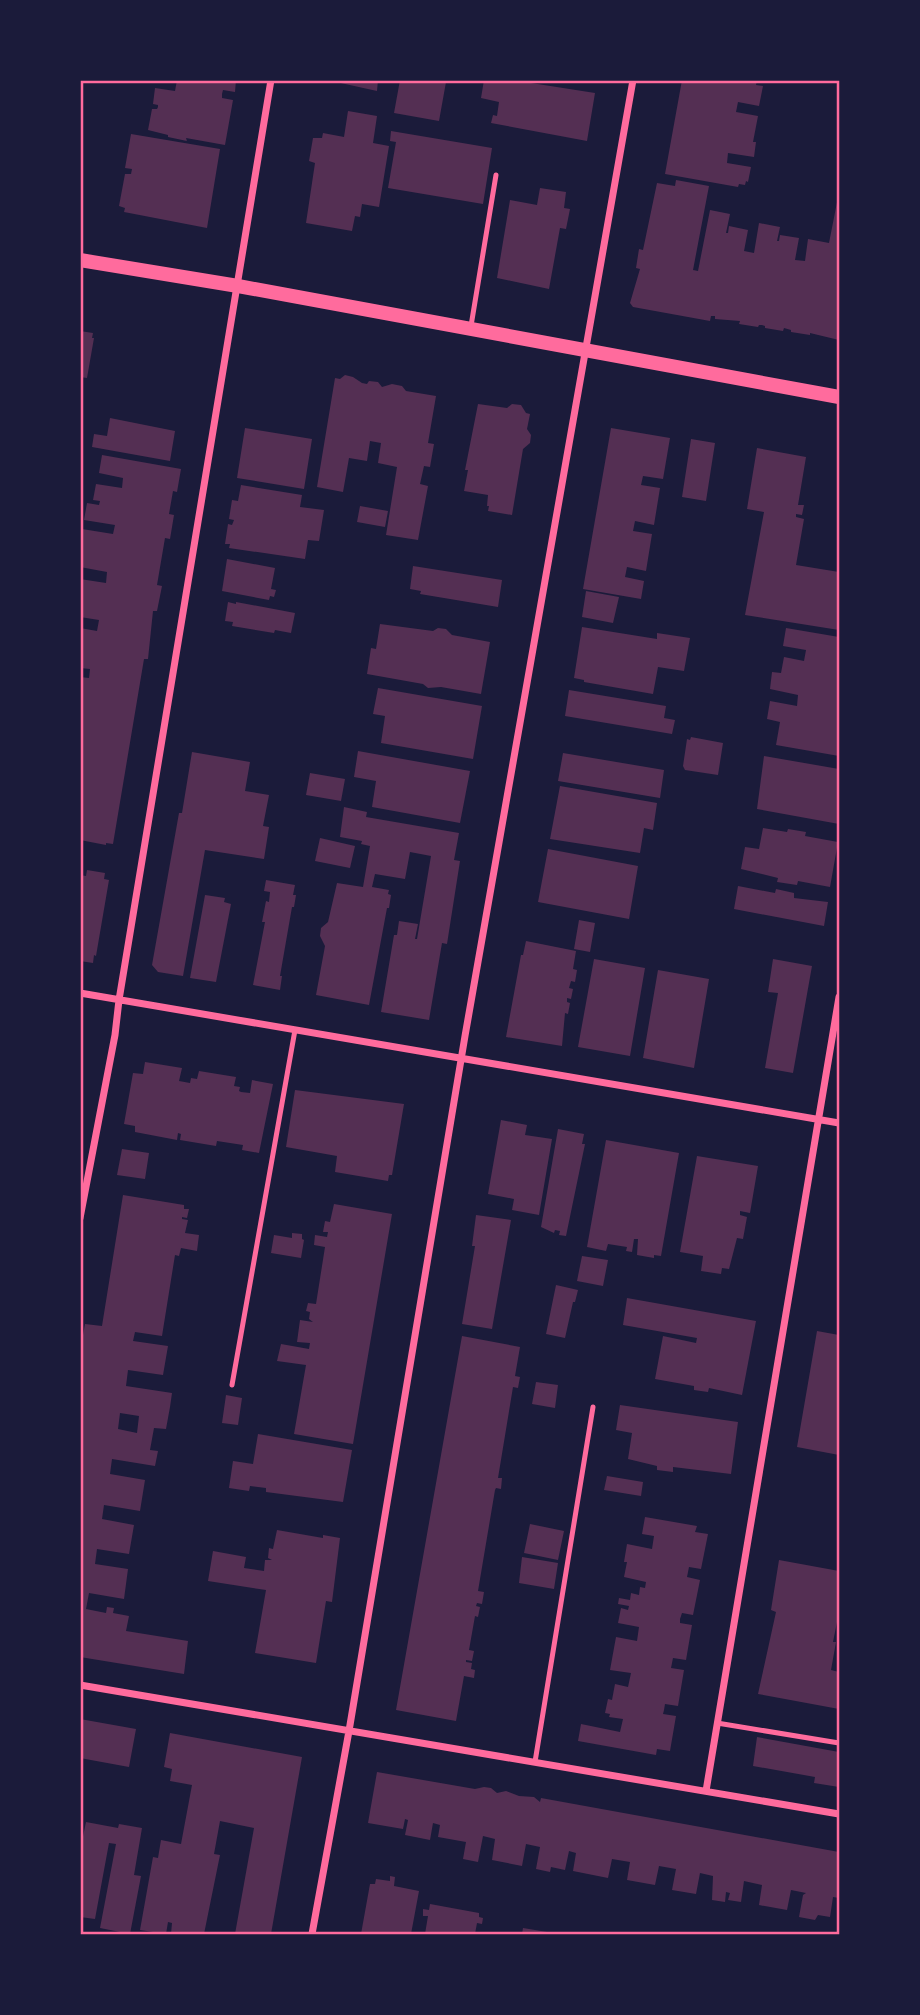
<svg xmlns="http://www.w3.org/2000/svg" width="920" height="2015" font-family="'PT Sans',sans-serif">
	<rect width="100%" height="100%" fill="#1b1b3a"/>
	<path fill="#542f53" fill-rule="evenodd" d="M177,80h59l-1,12 -12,-2 -1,4v4l11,2 -8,45 -39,-7 1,3 -19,-4v-2l-20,-5 4,-21h5l1,-2v-2l-5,-1 2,-16 20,3z
		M327,80h51l-1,11z
		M400,80l46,2 -7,39 -45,-8z
		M484,80h28l83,13 -8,48 -96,-18 2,-8 4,1 2,-14 -18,-4z
		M682,80h75l-1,5 7,1 -4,20 -21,-4 -2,10 22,4 -5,26h3l-2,15 -26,-4 -1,10 24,4 -3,15 -2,-1 -1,4 -6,-1 -1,3 -73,-13z
		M348,111l29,5 -4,27 16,3 -10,61 -17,-3 -2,13 -5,-1 -3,15 -46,-8 9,-60 -6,-2 4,-23h9l1,-5 21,4z
		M391,131l101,17 -9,56 -95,-16 8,-46 -6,-1z
		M131,134l89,15 -13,79 -83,-16 1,-4 -6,-2 6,-32h6l1,-5 -7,-1z
		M676,180l33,6 -16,84 5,1 12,-61 20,4 -4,19h2l1,-7 19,4 -4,21 10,2 5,-30 21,4 -3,14h2l1,-6 19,3 -4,22 10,1 3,-22 21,4 10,-51v148l-29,-7v2l-19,-3v-2l-7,-2 -1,3 -18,-3v-2l-3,-1h-3l-1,2 -19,-3 1,-3 -25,-2v-3h-4l-1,5 -77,-14 -3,-4 10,-34 -4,-1 3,-19 4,1 14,-67 18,3z
		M540,188l26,4 -2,16 6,1 -4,20 -6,-1 -11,61 -52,-11 13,-78 27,5z
		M80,331l13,2 -1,5h2l-7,40 -7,-1z
		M345,375l8,2 9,6 5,1 2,-3 9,1 4,5 10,-3 10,2 4,5 30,5 -8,47 6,1 -4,23 -6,-1 -4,18 8,2 -10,54 -32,-5 11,-68 -19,-4 3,-20 -11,-2 -3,20 -18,-3 -6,34 -26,-5 18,-109 5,1z
		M478,404l29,4 5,-4 9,1 5,8 4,1 -3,15 4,6 -1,8 -7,6 -11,66 -24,-4 1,-5h-2l1,-11 -24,-4 4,-21h-3z
		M110,418l65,13 -5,30 -78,-14 2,-13 13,2z
		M245,428l67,11 -8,50 -67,-11z
		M611,428l59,10 -7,41 -20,-3 -2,9 19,3 -6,37 -19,-4 -2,10 19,3 -6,37 -19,-4 -2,10 19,4 -3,18 -58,-10z
		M691,439l24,4 -9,58 -24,-4z
		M757,448l49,9 -8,48h6l-2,10 -6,-1v3l8,2 -8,46 43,7v58l-94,-15 19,-103 -17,-3z
		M102,455l79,14 -4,23 -4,-1 -4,23 5,1 -4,24 -5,-1 -8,47 5,1 -5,25h-4l-5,48h-4l-31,185 -7,-1v2l-26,-5 2,-123 -2,-1v-39l9,1 1,-9 -10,-1v-40l17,3 2,-11 -19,-3v-38l26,4 1,-11 -27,-5v-28l2,-10 31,5 2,-9 -31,-5 3,-17 12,2 1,-4 -7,-1 3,-16 26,4 1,-10 -24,-5z
		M241,485l61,10 -2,12 24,3 -5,31 -11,-1 -3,19 -76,-11 1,-4h-5l3,-20 4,1 2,-5 -5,-1 3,-19 6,1z
		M360,506l28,5 -3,16 -28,-5z
		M227,559l48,9 -4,21 5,1 -2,7 -4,-1 -1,4 -47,-9z
		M413,566l89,14 -4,27 -78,-13 1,-3 -11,-2z
		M586,591l33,6 -6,26 -31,-6z
		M228,602l8,2v-2l59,11 -4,20 -16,-3 -1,3 -42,-7 1,-4 -8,-1z
		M380,624l53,7 5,-3 8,1 6,6 38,7 -9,52 -40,-7 -13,1 -5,-4 -56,-10 4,-26 5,1z
		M582,627l75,12v-6l33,5 -6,33 -26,-4 -5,27 -69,-12v-2l-10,-2z
		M786,628l53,9v119l-63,-11 4,-23 -13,-3 3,-18 27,5 1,-11 -28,-6 2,-17 9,1 3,-16 20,4 2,-11 -23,-4z
		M378,688l104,18 -9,53 -92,-16 4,-27 -12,-2z
		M569,690l97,16 -2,12 11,2 -3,14 -107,-18z
		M691,737l32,6 -5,32 -33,-5 -2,-4 4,-27 3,1z
		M358,751l112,20 -10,52 -88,-16 4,-26 -22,-4z
		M192,752l58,10 -5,29 24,4 -6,31 6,1 -5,32 -59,-9 -22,126 -25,-4 -6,-7 27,-152h3z
		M563,753l101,17 -4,28 -102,-17z
		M764,756l75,13v55l-82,-15z
		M310,773l35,6 -4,22 -35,-6z
		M560,786l97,17 -4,27 -9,-2 -4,25 -90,-14z
		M344,807l23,5 -1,5 93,16 -5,27 6,1 -13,83 -5,-1 -13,77 -48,-8 13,-77h3l2,-14 19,3 -3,15h2l14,-83 -21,-4 -5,27 -30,-5 -3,13 17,3 -1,4 3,1 -2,13h-2l-18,97 -53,-10 9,-49 -5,-10 1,-8 7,-6 9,-39 26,4 7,-41 -9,-2 1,-3 -22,-4z
		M763,828l24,4 1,-3 18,3 -1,4 33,6 -8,45 -32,-6 -1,4 -20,-3 1,-4 -37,-9 4,-22 14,2z
		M320,838l35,8 -5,22 -35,-7z
		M548,849l90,17 -9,53 -91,-17z
		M87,870l18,3 -1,6 5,1 -13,76 -2,-1 -1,8 -13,-2v-86l6,1z
		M266,880l29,5 -2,10h3l-2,12h-2l-12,69h2l-2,14 -27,-5 12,-63h-3l4,-21 3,1 1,-10 -6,-1z
		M738,886l37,7 1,-4 18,4v5l34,4 -4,24 -90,-17z
		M205,895l20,3 -1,4 7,2 -15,78 -26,-4z
		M579,920l16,3 -5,29 -16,-3z
		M526,941l50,10 -3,18 4,1 -2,12 -4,-1 -2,7 4,1 -2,10 -4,-1v4l3,1 -2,11 -3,-1 -3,33 -56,-9 15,-82h2z
		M594,959l51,9 -15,88 -52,-9z
		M773,959l39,7 -19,107 -28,-5 13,-75 -10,-1z
		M658,970l51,9 -15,89 -51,-10z
		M145,1062l37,6 -3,13 11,2 1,-5 6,1 2,-8 37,6 -2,9 6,1 -1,4 2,1 9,1 2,-13 21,4 -14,69 -17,-3 1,-5 -26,-4 -1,5 -36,-6 1,-6 -3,-1 -1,7 -42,-8v-6l-11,-2 9,-51 10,1z
		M295,1090l109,14 -12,71h-3l-1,6 -53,-9 2,-16 -51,-9z
		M501,1120l26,5 -2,10 27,4 -13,76 -27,-5 2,-11 -26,-5z
		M558,1129l26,5 -2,10h3l-19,92 -7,-1 1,-4 -5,-1 -1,3 -13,-6z
		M606,1140l73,13 -18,103 -7,-1v3l-17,-3 1,-16h-4l-2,13 -6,-1 1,-4 -19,-3 -2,7 -19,-4z
		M122,1149l27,4 -4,26 -28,-4z
		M697,1156l61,10 -8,47 -10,-2v4l7,2 -4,22 -6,-1 -8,31 -7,-1 -1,6 -20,-3 2,-15 -23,-4z
		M123,1195l61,10v4h5l-2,9 -5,-1v2l6,1 -3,13 14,2 -2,16 -16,-3 -2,8 -4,-1 -13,81 -27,-4 -2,9 35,5 -5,29 -35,-5 -2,16 46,7 -2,14 -4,22 -12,-1 -4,22 8,1 -3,15 -43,-7 -2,15 35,6 -5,31 -36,-6 -2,14 32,6 -5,29 -32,-5 -2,15 33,5 -4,30 -35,-6 -3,16 20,4 1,-6 7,1 -1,5 16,3 -3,15 62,10 -4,33 -104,-17v-305l5,-28 17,2zM120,1413l19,3 -2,17 -19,-4z
		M334,1204l58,10 -39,230 -59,-10 12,-69 -29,-4 4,-17 28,5 1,-6 -13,-1 3,-22 13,2 -4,-3 1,-7 -4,-1 2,-8 8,1 9,-57 -11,-2 1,-10 12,2 1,-5h-5l2,-11 5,1z
		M476,1215l35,5 -19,109 -30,-5 13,-78h-3z
		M292,1233l10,1v5l2,1 -3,18 -30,-5 3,-18 18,3z
		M582,1256l26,4 -5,26 -26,-5z
		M556,1285l22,5 -3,12h-2l-8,36 -19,-4z
		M627,1298l129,23 -14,74 -33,-7 -1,4 -14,-2v-4l-39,-7 8,-43 33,7 1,-5 -74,-13z
		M817,1331l22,4v120l-42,-8z
		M462,1336l58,11 -5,29 5,1 -2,11 -5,-1 -15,91h4l-1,11 -5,-1 -1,2 -17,101 6,1 -2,12 -5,-1 -1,3 4,1 -2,10 -3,-1 -6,34 5,1 -2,10 -6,-1v2l6,1 -1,6 4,1 -1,8 -10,-2 -8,45 -60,-11z
		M536,1382l22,3 -3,23 -23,-4z
		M226,1395l16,3 -4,27 -16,-2z
		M620,1405l118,17 -7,52 -58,-7v5l-16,-2v-4l-29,-7 4,-26 -16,-3z
		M258,1434l94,16 -9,52 -77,-10v-4l-16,-2 -1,5 -20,-3 4,-27 20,3z
		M607,1476l36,6 -2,14 -37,-6z
		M645,1517l52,9 -2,6 13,2 -7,35 -12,-2 -2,10 13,3 -7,35 -11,-2 -2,6v4l12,2 -6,35 -13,-2 -2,10 13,2 -6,36 -13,-2 -1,6 -1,4 13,2 -6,35 -13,-2 -1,6 -78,-14 3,-17 39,8 3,-13 -14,-2 1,-3 -5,-1 3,-14 4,1 3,-16 13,3 3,-14 -21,-3 6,-33 21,4 2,-14 -21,-4 3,-15 7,2 1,-4 -11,-2 1,-6 11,2 1,-7 8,2 1,-8 5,1 1,-6 -22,-5 3,-15h-3l3,-18 25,5 2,-13 -12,-2z
		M530,1524l34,7 -6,29 -34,-7z
		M277,1530l46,8v-3l17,3 -8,64 -6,-1 -10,62 -61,-10 11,-63 -58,-9 5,-30 33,6 -2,11 20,3 1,-11h7l-4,-2 1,-10 4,1z
		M522,1557l36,6 -4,26 -35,-6z
		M779,1560l60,11v51h-2l-4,20h3l-5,28 8,2v37l-81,-15 18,-82 -5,-2z
		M80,1719l56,10 -7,38 -49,-9z
		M170,1733l132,24 -31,177h-36l19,-106 -34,-7 -6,33 6,1 -16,79h-33l1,-11 -4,-1 -2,12 -26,-4 13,-73 5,1 3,-18 20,4 11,-59 -22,-4 2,-12 -8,-2z
		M757,1737l82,15v35l-25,-4 1,-6 -62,-11z
		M377,1772l98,17 9,-2 7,1 6,5 9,-2 13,5 15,1 6,5 1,-4 298,54v46l-6,-1 -3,20 -12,-2 -3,5 -16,-3 4,-22 3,-2 -15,-3 -4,20 -28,-5 3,-20 -18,-4 -3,21 -13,-2 2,-7 -4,-1 -1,10 -13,-2 1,-24 -13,-3 -4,21 -24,-4 4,-21 -17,-3 -4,19 -28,-5 3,-18 -18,-3 -4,19 -35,-7 3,-18 -7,-2 -4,19 -14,-3 -1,5 -14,-3 4,-22 -14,-3 -4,22 -30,-6 3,-21 -12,-3 -5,26 -15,-3 3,-17 -28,-5 2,-12 -7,-2 -3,17 -25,-5 3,-15 -3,-1 -2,10 -35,-6z
		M86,1822l32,6 1,-4 23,4 -8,47 7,1 -11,58 -30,-6 16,-84 -7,-1 -14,76 -15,-2v-66z
		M390,1876l5,1 -1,9 25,5 -8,43h-50l9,-50h5l1,-5 14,2z
		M430,1904l49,9v4l4,1 -1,6 -5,-1 -2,11h-50l3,-18h-5v-7l6,1z
		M523,1928l30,5v1h-31z"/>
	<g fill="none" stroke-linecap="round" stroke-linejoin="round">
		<path stroke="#ff6b9d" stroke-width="5" d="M471,326l25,-151
			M232,1385l63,-355
			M717,1723l122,20
			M535,1762l58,-355"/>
		<path stroke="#ff6b9d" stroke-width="7" d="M80,993l759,130
			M80,1218l35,-183 4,-35 152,-920
			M80,1685l759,129
			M706,1791l133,-794
			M312,1934l37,-203 116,-695 168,-956"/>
		<path stroke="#ff6b9d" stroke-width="14" d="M80,260l158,26 601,111"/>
	</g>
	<rect width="920" height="2015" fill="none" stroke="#1b1b3a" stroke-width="164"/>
	<rect x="82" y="82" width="756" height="1851" fill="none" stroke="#ff6b9d" stroke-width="2.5"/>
</svg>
